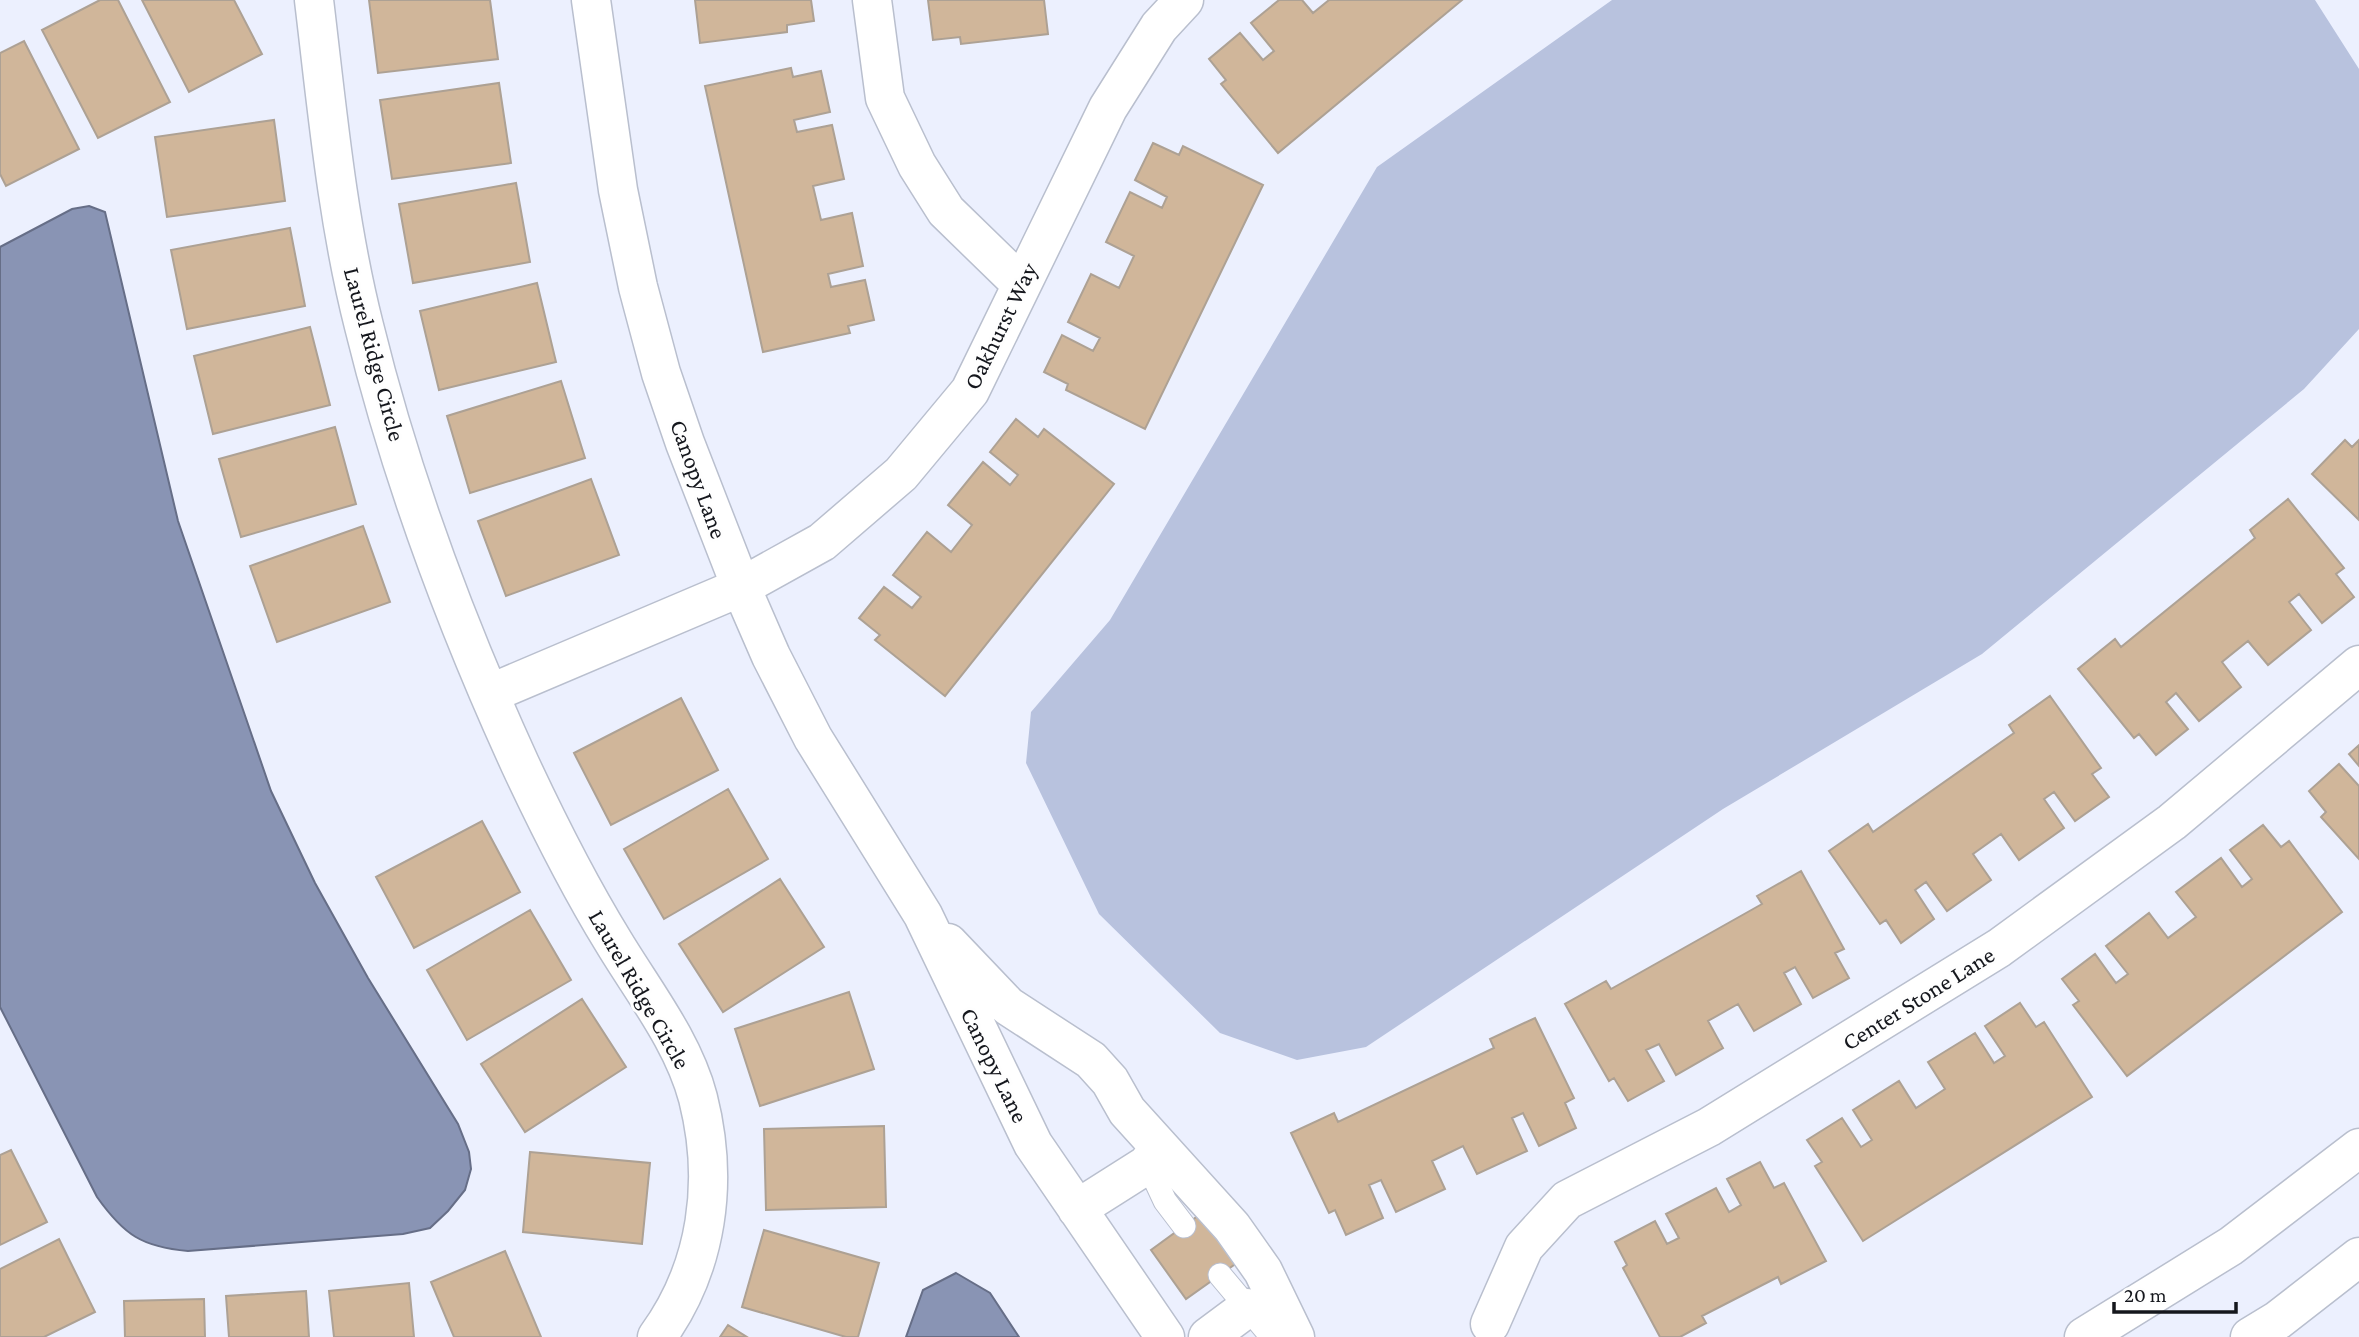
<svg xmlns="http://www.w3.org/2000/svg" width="2359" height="1337" font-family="'Crimson Pro',serif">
	<rect width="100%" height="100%" fill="#ecf0fe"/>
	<path fill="#b8c2de" d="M1612,0h703l44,69v260l-55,60 -322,265 -259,155 -357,238 -69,13 -77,-27 -121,-119 -73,-151 5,-51 79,-92 267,-453z"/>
	<path fill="#8994b4" stroke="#666e87" stroke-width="2" d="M89,206l16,6 73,309 93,270 44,92 53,95 90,146 11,28 2,17 -6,21 -17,21 -18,17 -27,6 -215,17c-46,-4 -64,-16 -91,-54l-97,-190v-760l72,-38z
		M956,1273l34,20 29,44h-113l17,-47z"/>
	<path fill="#d0b69a" stroke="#ada194" stroke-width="2" d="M100,0h18l52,102 -72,36 -56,-108z
		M142,0h92l28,54 -73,38z
		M369,0h121l8,59 -120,14z
		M695,0h116l3,21 -27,4v7l-87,11z
		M928,0h116l4,34 -87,10 -1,-7 -27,3z
		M1279,0h23l11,13 16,-13h133l-184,153 -57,-69 5,-4 -17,-21 31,-26 23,27 11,-9 -23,-28z
		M24,41l55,108 -73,37 -6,-12v-121z
		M791,68l2,9 28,-6 9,41 -36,8 3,12 35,-7 12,54 -31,7 8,34 31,-7 11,53 -35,8 3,13 34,-7 9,40 -26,6 2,7 -87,19 -58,-266z
		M499,83l12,80 -119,16 -12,-79z
		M274,120l11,81 -118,16 -12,-80z
		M1153,143l26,12 4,-9 80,39 -118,244 -79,-39 2,-6 -24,-12 18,-37 31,16 7,-13 -32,-16 23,-48 28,14 15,-32 -28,-14 24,-50 32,16 5,-11 -32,-17z
		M516,183l14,79 -117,21 -14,-79z
		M290,228l15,78 -118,23 -16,-79z
		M537,283l19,79 -117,28 -19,-79z
		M310,327l20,78 -117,29 -19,-78z
		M561,381l24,77 -115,35 -23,-77z
		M1016,419l22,18 6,-8 70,55 -169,212 -70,-56 5,-5 -21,-17 25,-31 28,21 9,-11 -28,-22 34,-43 24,20 21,-27 -24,-20 35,-43 27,23 8,-10 -28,-23z
		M335,427l21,77 -115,33 -22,-78z
		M2345,440l7,7 7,-7v80l-47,-46z
		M591,479l28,76 -113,41 -28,-75z
		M2288,499l56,69 -8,6 18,23 -32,26 -23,-29 -10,8 22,28 -43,35 -20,-24 -26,21 19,25 -42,34 -23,-28 -10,9 22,27 -32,26 -17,-21 -5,4 -56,-69 37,-30 6,8 134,-109 -5,-8z
		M363,526l27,76 -113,40 -27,-76z
		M2050,696l51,72 -9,6 17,23 -34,24 -21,-29 -10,7 20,29 -45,32 -18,-26 -28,20 18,26 -44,31 -21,-29 -11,8 19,29 -33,24 -15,-23 -6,4 -51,-73 39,-27 5,8 141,-99 -5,-8z
		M681,698l37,72 -107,55 -37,-72z
		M2359,745v21l-10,-12z
		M2339,764l20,22v73l-38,-42 5,-5 -17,-21z
		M728,789l40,70 -104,60 -40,-70z
		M482,821l38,71 -106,56 -38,-71z
		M2263,825l18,22 8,-6 53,71 -215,164 -54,-71 6,-4 -17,-22 33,-25 21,29 12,-9 -22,-28 43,-33 19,25 28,-21 -20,-25 45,-34 21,29 10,-8 -22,-29z
		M1801,871l43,78 -9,4 14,25 -36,20 -18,-31 -11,6 17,31 -47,27 -16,-27 -30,17 15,27 -47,27 -17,-31 -13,6 18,31 -36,20 -14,-23 -5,3 -44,-77 41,-23 5,8 151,-85 -5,-8z
		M780,879l44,68 -101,65 -44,-68z
		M530,910l41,70 -104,60 -40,-70z
		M849,992l25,77 -114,37 -25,-77z
		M582,999l44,68 -101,65 -44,-68z
		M2020,1003l16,24 8,-5 48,75 -229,144 -48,-75 7,-4 -15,-22 35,-22 19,29 11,-7 -19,-30 46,-29 17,27 29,-19 -17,-27 47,-29 19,30 11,-7 -20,-30z
		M1535,1018l39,80 -9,5 11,25 -37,18 -16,-33 -11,5 15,33 -50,23 -14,-28 -31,15 13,28 -49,23 -15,-32 -12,5 14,33 -37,17 -11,-25 -6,3 -38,-80 43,-20 4,9 156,-74 -4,-9z
		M884,1126l2,81 -120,3 -2,-81z
		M11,1150l36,72 -47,23v-90z
		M530,1152l120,11 -8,81 -119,-12z
		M1760,1162l14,26 10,-5 42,78 -45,23 -3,-7 -76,39 4,7 -26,14h-20l-37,-69 4,-3 -12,-23 40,-21 12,23 12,-6 -13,-24 50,-26 13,24 12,-7 -14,-26z
		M1206,1210l35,50 -55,39 -35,-49z
		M764,1230l115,33 -21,74h-12l-104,-30z
		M59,1239l36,73 -51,25h-44v-68z
		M505,1251l36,86h-87l-23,-55z
		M409,1283l5,54h-80l-5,-46z
		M306,1291l3,46h-80l-3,-41z
		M204,1299l1,38h-80l-1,-36z
		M728,1325l19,12h-27z"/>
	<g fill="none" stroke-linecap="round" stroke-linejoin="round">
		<defs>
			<path id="service" d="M1144,1156l21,45 19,25
				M1220,1275l52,62"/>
			<path id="minor" d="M314,0c13,108 23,220 50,326 37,151 91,296 156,438 28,60 58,120 93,177 30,50 70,100 85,157 21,83 10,169 -41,239
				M591,0l27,190 20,97 23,86 24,70 56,144 30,69 42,82 110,177 110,229 132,193
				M872,0l13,98 32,67 29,46 75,73
				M489,694l252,-107 81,-45 79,-68 69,-83 138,-283 51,-81 25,-27
				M948,943l60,63 83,54 19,21 17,30 105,116 31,44 32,66
				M1077,1209l71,-45
				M1490,1324l34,-77 43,-47 142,-73 290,-179 173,-126 187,-157
				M1208,1337l39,-29"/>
			<path id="tertiary" d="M2084,1337l147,-91 128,-98
				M2250,1337l28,-17 81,-63"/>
		</defs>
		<use href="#service" stroke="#b9bfce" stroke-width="25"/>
		<use href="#minor" stroke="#b9bfce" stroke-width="41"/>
		<use href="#tertiary" stroke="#b9bfce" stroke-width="41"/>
		<use href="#service" stroke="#fff" stroke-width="23"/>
		<use href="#minor" stroke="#fff" stroke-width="38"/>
		<use href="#tertiary" stroke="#fff" stroke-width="38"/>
	</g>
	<g text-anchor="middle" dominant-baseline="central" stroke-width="6" stroke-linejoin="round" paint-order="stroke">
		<g font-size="24" fill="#15171d" stroke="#fefefe">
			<text transform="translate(1000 326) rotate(-64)">Oakhurst Way</text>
			<text transform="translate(375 354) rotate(75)">Laurel Ridge Circle</text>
			<text transform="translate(699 479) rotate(70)">Canopy Lane</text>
			<text transform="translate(640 989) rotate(60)">Laurel Ridge Circle</text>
			<text transform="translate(1918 998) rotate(-32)">Center Stone Lane</text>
			<text transform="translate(995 1065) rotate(64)">Canopy Lane</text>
		</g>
	</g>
	<path d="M2114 1302v10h122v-10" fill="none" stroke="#15171d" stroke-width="3.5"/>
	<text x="2124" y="1302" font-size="21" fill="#15171d" stroke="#fefefe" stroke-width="5" paint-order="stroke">20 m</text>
</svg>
